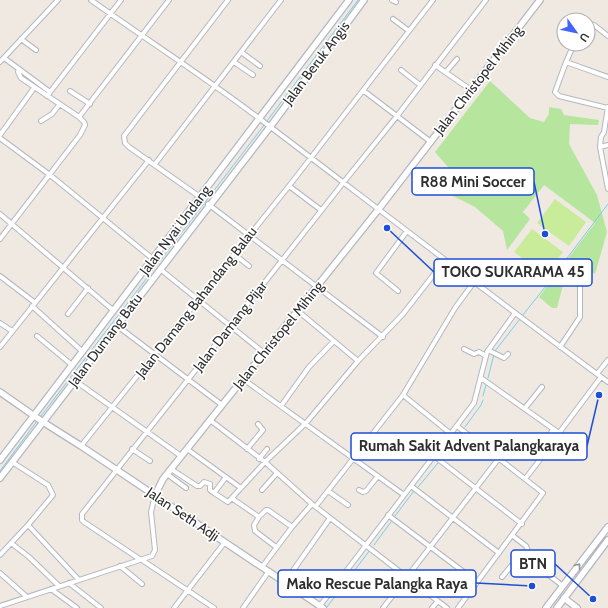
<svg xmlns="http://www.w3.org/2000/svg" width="608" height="608" font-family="Cabin,sans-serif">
	<rect width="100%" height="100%" fill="#efe9e1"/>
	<path fill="#b6e59e" d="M490,81l40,37 14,4 5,-8v-7l12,2 3,6 35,5 -1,5 -28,-1 -1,20 28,51 10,37 -12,42 -21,-11 -12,8 1,14 -6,23h-5l-13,-11 56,-74 -51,-38 -21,27 7,7 -23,31 -4,-19 -28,-24 -24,-12 8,-15 -24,-28z"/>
	<path fill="#c9ec9a" d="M555,199l31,23 -17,24 -32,-23z
		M532,229l31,23 -18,23 -31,-23z"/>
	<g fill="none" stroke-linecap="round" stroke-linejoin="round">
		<path stroke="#75cff0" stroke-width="1" d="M267,121l91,-121
			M522,316l24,-30 62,-82
			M495,351l25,-32
			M488,378l6,-24
			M483,396l3,-11
			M41,416l224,-292
			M465,427l16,-22 2,-5
			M442,458l19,-26
			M0,471l37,-50
			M418,487l20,-24
			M395,516l19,-25
			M374,545l17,-23
			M327,607l43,-57"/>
		<defs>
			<path id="street" d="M91,0c56,40 114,77 169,119 116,88 231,177 348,263
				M392,0l4,2
				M393,19l16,12
				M588,23l6,2 14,11
				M21,39l15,11
				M241,52l19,14
				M0,62l58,-62
				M234,62l19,13
				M566,62l8,-18
				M435,65l36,25
				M19,69l31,23
				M401,70l19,15
				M446,72l11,-13
				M70,91l20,13
				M364,91l67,51
				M47,96l74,-96
				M608,107l-4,25 -3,5 -1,10 8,42
				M608,108l-49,-12 -4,-4 11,-30 42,15
				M79,117l90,-117
				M41,121l11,-7 7,-9
				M0,135l34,-47
				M0,138l50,37 103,84
				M600,147l8,-2
				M155,164l126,-164
				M289,186l32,24
				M200,197l-71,-50 -4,-4 -1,-7 104,-136
				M208,204l175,133
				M0,214l114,97
				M0,239l80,-104 5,-10 -1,-3 -5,-5 -58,-39 -3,-6 1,-3 -15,-11
				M234,254l15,12
				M160,269l104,84
				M0,276l34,26
				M398,291l-22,-18 31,-42
				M32,306l51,46
				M298,311l60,50
				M68,314l20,-26
				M0,323l12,8
				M116,325l106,80
				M37,336l35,29
				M0,347l149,-187
				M560,347l20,-30v-38
				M464,349l10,5 5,-2 7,4
				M488,350l16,8 4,-4
				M597,374l11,-14
				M481,378l78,55 42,-56
				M243,379l161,116
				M74,380l107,76
				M403,395l48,39
				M281,406l28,-39 25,-26
				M525,408l17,-21
				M210,420l55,42 47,42 135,104
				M457,426l86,67 -85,115
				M81,446l208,-260 144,-186
				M132,449l18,12
				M187,449l54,39
				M247,449l16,-19 -5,-6
				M434,456l88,68
				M259,459l8,-10
				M171,469l26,17h3l4,-4 6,2v6l4,3
				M167,474l19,14
				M226,477l-12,16 14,9 37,-40 41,-39 52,-62 45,-47 42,-54
				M525,479l24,-31 -5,-6 9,-12
				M411,486l88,67
				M262,490l15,-17
				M359,490l4,2 3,-1 12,-15
				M328,491l20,14
				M233,499l26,18 -5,8 1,6 21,16
				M316,506l87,-111 52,-87 19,-26
				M388,515l89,67
				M259,517l7,-7h2l24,17
				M28,525l51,55
				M513,536l13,10 7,17 30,23
				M11,543l18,14 30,29
				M0,555l28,-30 25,-30 -5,-10 -36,-23
				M141,560l-57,-38 -2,-2v-6l261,-331 54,-67 89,-116
				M142,560l72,48
				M120,566l22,18
				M262,567l30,-40 20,-23
				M0,573l27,24
				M502,577l15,-18h13
				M285,582l45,-64
				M69,583l32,25
				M51,589l26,19
				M0,606l152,-50 3,-6 -4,-38 4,-17
				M319,607l155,-204 13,-51 28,-39
				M174,608l51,-66
				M243,608l26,-37
				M383,608l130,-168
				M432,608l6,-7"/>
			<path id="secondary" d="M0,392l43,30 38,24 242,162
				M0,460l349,-460
				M0,478l270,-351 94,-127
				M155,495l8,-16 215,-269 162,-210
				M564,598l13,10
				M546,608l62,-81
				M557,608l51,-68"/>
		</defs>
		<use href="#street" stroke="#b4b7c1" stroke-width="6"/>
		<use href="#secondary" stroke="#b4b7c1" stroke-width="8"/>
		<use href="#street" stroke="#fff" stroke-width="4"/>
		<use href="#secondary" stroke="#fff" stroke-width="5.5"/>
	</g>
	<defs><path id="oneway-chevron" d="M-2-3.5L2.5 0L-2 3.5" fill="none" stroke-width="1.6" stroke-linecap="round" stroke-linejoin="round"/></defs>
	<use stroke="#969696" href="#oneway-chevron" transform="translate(578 566) rotate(-52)"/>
	<g text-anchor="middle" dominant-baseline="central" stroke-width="3.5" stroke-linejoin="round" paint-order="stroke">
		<g font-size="14" fill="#2e2e2e" stroke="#fff">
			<text transform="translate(316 63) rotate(-53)">Jalan Beruk Angis</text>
			<text transform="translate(478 80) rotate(-52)">Jalan Christopel Mihing</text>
			<text transform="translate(175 230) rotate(-53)">Jalan Nyai Undang</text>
			<text transform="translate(196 302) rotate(-52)">Jalan Damang Bahandang Balau</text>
			<text transform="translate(230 326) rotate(-52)">Jalan Damang Pijar</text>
			<text transform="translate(278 335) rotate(-51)">Jalan Christopel Mihing</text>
			<text transform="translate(105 340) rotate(-53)">Jalan Dumang Batu</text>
			<text transform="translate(183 514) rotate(34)">Jalan Seth Adji</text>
		</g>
	</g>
	<path fill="none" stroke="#1d4ed8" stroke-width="1.5" d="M545 234L534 182M387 228L434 272M599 395L587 446M593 599L555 564M532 586L476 583"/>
	<g fill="#1d4ed8" stroke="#fff" stroke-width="1.5">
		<circle cx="545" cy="234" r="4"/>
		<circle cx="387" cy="228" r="4"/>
		<circle cx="599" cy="395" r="4"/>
		<circle cx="593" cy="599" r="4"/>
		<circle cx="532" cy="586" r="4"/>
	</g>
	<g fill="#fff" stroke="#1d4ed8" stroke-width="1.5">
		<rect x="412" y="168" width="122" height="27" rx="4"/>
		<rect x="434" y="259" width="158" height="27" rx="4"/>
		<rect x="351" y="433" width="236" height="27" rx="4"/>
		<rect x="511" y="550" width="44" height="27" rx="4"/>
		<rect x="278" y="570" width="198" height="27" rx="4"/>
	</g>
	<g font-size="15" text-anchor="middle" font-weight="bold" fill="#2e2e2e">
		<text x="473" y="187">R88 Mini Soccer</text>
		<text x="513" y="277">TOKO SUKARAMA 45</text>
		<text x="469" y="451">Rumah Sakit Advent Palangkaraya</text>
		<text x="533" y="569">BTN</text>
		<text x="377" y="589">Mako Rescue Palangka Raya</text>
	</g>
	<g transform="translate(576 32) rotate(123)"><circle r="19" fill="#ffffff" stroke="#ababab"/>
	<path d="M0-3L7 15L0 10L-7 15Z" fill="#4264fb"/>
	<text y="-6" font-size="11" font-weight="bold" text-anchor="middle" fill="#2e2e2e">U</text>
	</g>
</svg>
